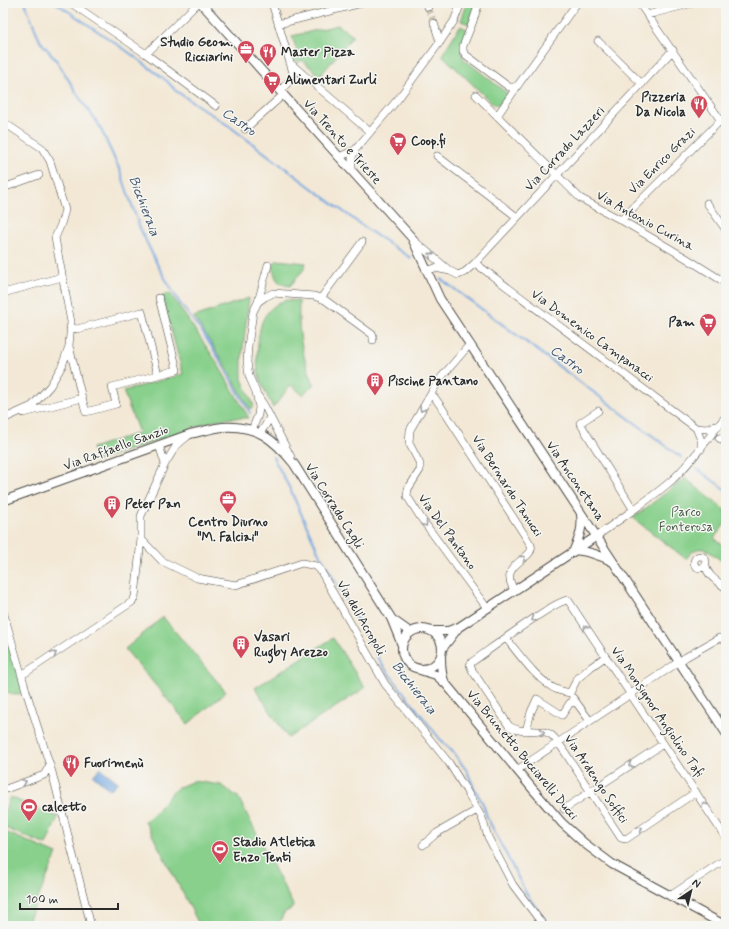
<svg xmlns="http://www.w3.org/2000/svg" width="729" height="929" font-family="Mynerve,sans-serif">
	<rect width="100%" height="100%" fill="#f6f6f2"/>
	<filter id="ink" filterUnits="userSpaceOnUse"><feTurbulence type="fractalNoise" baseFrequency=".025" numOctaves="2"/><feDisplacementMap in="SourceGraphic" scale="8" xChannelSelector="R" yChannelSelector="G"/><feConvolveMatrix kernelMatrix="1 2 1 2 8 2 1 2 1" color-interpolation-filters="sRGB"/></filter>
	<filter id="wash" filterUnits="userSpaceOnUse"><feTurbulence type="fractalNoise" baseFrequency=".012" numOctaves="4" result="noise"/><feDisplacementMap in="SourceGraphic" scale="16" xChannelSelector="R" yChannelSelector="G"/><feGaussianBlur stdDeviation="0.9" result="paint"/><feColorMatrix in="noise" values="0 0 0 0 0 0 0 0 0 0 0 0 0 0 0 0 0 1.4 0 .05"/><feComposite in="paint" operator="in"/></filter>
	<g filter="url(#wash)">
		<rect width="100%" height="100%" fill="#f3e8d5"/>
		<path fill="#88d08c" stroke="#5a7e5c" d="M467,3h9l-7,21 -8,-3z
			M338,25l15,11 -33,40 -18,-16 -4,3 -3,-3 3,-5 -6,-19z
			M460,26l7,3 -6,24 3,6 44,35 -8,10 -2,1h-4l-52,-50z
			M277,260l29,3 -2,6 -14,17c-13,-1 -16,-9 -17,-21z
			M170,293l46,68 33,57h-16l-16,2 -121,41 -4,-13 47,-15 -16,-42 60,-17 -21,-78z
			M249,298l-7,59v22l12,27 -4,3 -26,-46 -30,-46z
			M286,300l13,1c-1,32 2,53 15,83l-11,11 -12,-10 -18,23c-5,-11 -13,-25 -15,-37 -2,-9 0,-40 4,-49 3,-9 14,-20 24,-22z
			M685,478l41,33v12l-12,15 12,10v11l-3,3c-15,-11 -23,-22 -37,-3l-53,-41z
			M163,617l63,75 -38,32 -63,-75z
			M3,624l20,69 -9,2 -11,-5z
			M333,638l32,50 -77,50 -33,-50z
			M193,781l28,4 17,12 56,110 -10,6 -6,13h-78l-55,-105c13,-9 19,-22 31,-32 4,-3 12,-5 17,-8z
			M10,797l48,20 -12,28 -43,-18v-12z
			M3,831l54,23 -31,72h-23z"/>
		<path fill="#73a7e0" stroke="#4f6986" d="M100,768l18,14 -8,8 -17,-14z"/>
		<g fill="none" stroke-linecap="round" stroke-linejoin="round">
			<path stroke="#73a7e0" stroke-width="2" d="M25,3l15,38 17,20 22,36 20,28 22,48 18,53 19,40 21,36 23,30 18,28 30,53
				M56,3l71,48 40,30 9,10 53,35 139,104 43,28
				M441,279l240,178
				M273,457l17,32 28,62 65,115 57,73 12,12 15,20 8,19 8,14 4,13 39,76 23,33
				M697,469l29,21"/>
		</g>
	</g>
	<g filter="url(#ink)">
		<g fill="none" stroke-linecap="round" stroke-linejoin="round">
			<path stroke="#cbc2b3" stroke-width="7" stroke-dasharray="7 3.5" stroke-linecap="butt" d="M428,7l6,16"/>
			<defs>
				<path id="minor" d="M71,3l75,51 70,52
					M272,3l22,73 -14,15
					M427,3l1,4
					M479,3l-7,21 -9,22v5l3,4 43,32h5l4,-2 59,-82
					M639,3l87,125
					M647,15l46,-12
					M434,23l6,19
					M278,24l84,-21
					M598,41l44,43
					M146,54l52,-51
					M290,63l80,69
					M476,95l104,103 41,22 65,38 40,25
					M497,116l21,-31
					M3,122l39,26 8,13 15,49 -4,14 -6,14 16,84 -2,24 -7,20 -12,20 -18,20 -29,13
					M245,129l38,-34
					M437,156l80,61
					M339,157l16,-7
					M352,171v-13l3,-8 43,-51 42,-57 14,-21 7,-18
					M3,188l36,-13
					M707,203l19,27
					M621,220l100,-100
					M412,239l38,32 8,4 7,-3 10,-9 198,-213
					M475,263l221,165 5,12v9
					M426,271l9,-3 15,3
					M3,293l59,-16
					M321,298l41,-56
					M258,302l10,-37
					M70,327l7,2 65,-17 16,63
					M470,344l-31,36 -29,50 -1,13 11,21v6l-12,19 -1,7 14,22 66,90
					M69,346l13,52
					M431,394l4,4 7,10 89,137c5,15 -34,17 -17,45
					M258,396l7,11 26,50
					M598,411l-18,12 53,86
					M24,413l58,-15 4,14 30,-8 -4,-17 65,-17 -18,-72
					M696,428l10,1 13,-4
					M252,430l6,-15 1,-8 -3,-15 -7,-16 -2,-14 1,-16 5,-34 5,-10 7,-5 8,-4 41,3 11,4 48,35v5
					M260,433l5,-7 5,-9
					M719,438l7,5
					M159,445l6,19 -24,52v23l21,22 35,17 39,7 66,-22 14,3 4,4 65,114 64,79 17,27 16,28 6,19 25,48 31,41
					M165,464l11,-18 13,-11
					M597,536c24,-18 51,-35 74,-55 21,-19 37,-43 55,-65
					M694 562a6 6 0 1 1 12 0a6 6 0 1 1-12 0Z
					M705,564c2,12 12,17 21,24
					M3,611l24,83 25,78 39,154
					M506,638c12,15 33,45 52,52 3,1 8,2 12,3l7,-14 14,-12 14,-10
					M22,675l110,-73 3,-5 6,-58
					M573,698l17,23
					M526,731l5,-19 6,-13 25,16 8,-12 5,-1
					M517,770l169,-113 33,-19 7,1
					M3,790l41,-15 6,-10
					M696,792l-70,47 -5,-1c-16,-24 -32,-48 -47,-72 -5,-7 -17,-28 -24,-32 -11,-7 -28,1 -41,-8l-37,-56 -2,-5 2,-3c16,-11 83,-62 96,-62l158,238
					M564,809l99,-65
					M423,845l14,-12 40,-23
					M670,896l56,-37"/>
				<path id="major" d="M201,3l211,235 28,61 286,434
					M3,501l187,-67c11,-2 22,-6 33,-7 34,-2 51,12 71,37l97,154 11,27
					M574,550c15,1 26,5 39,12
					M574,550c5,-12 9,-22 7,-35
					M393,620l17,12
					M402 649a20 20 0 1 1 40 0a20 20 0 1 1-40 0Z
					M431,631h17l11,-4 138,-91
					M442,649l16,-21
					M441,657c0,9 0,18 4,26
					M420,670l16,5 10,9 85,103 31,36 22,20 28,21 114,62"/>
			</defs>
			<use href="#minor" stroke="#494744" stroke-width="8"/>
			<use href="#major" stroke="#494744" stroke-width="10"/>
			<use href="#minor" stroke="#fff" stroke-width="7"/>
			<use href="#major" stroke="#fff" stroke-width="8"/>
		</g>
		<defs><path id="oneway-chevron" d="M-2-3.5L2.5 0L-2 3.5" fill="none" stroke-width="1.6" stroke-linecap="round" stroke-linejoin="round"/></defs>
		<g stroke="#a0a0a0">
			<use href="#oneway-chevron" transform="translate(431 255) rotate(-140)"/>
			<use href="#oneway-chevron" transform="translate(422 409) rotate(120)"/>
			<use href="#oneway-chevron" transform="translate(425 524) rotate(53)"/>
			<use href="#oneway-chevron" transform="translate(523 558) rotate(-36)"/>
			<use href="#oneway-chevron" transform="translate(534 619) rotate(145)"/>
			<use href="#oneway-chevron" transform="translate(586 628) rotate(-124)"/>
			<use href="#oneway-chevron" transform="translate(54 654) rotate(-33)"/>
			<use href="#oneway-chevron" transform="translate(542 732) rotate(6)"/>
			<use href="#oneway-chevron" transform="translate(631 765) rotate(147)"/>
			<use href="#oneway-chevron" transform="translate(24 782) rotate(-20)"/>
			<use href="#oneway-chevron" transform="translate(704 805) rotate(-124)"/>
			<use href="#oneway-chevron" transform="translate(640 829) rotate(-34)"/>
		</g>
	</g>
	<defs>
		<symbol id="office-pin" viewBox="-11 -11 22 30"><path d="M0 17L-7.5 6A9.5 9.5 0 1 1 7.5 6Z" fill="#d1495b" stroke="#f6f6f2"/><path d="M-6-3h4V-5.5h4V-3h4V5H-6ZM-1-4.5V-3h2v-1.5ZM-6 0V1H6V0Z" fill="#fff"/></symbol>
		<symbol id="restaurant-pin" viewBox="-11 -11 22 30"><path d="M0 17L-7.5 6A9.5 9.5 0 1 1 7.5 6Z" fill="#d1495b" stroke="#f6f6f2"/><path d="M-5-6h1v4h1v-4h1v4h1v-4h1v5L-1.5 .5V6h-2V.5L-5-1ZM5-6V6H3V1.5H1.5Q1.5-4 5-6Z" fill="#fff"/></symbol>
		<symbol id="supermarket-pin" viewBox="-11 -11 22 30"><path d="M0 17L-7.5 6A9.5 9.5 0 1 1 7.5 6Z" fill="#d1495b" stroke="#f6f6f2"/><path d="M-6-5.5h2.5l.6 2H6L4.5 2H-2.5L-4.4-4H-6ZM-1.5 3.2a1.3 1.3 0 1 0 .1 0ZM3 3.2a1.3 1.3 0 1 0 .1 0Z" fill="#fff"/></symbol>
		<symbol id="building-pin" viewBox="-11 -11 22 30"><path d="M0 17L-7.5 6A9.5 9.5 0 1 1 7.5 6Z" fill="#d1495b" stroke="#f6f6f2"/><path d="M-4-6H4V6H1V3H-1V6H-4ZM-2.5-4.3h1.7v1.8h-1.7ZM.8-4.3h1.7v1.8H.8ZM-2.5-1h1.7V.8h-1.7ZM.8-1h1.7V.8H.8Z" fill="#fff"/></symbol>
		<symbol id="stadium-pin" viewBox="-11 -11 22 30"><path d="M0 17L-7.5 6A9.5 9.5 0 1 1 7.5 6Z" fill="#d1495b" stroke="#f6f6f2"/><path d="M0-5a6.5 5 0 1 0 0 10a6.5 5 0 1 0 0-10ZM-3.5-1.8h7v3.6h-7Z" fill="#fff"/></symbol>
	</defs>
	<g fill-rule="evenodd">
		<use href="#office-pin" x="236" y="39" width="20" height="27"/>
		<use href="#restaurant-pin" x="258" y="42" width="20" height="27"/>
		<use href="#supermarket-pin" x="262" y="70" width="20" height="27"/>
		<use href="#restaurant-pin" x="689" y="94" width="20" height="27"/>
		<use href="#supermarket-pin" x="388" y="131" width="20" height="27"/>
		<use href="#supermarket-pin" x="698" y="312" width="20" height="27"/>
		<use href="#building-pin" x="365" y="371" width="20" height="27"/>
		<use href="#office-pin" x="218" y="489" width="20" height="27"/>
		<use href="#building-pin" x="102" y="494" width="20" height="27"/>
		<use href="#building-pin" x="231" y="634" width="20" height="27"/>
		<use href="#restaurant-pin" x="61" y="753" width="20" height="27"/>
		<use href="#stadium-pin" x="19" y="797" width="20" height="27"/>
		<use href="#stadium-pin" x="210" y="839" width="20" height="27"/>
	</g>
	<g text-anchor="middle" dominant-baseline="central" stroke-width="3" stroke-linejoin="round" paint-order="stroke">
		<g font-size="13" font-weight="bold" fill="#2b2b2b" stroke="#f6f6f2" text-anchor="start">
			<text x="233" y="42" text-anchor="end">Studio Geom.<tspan x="233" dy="15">Ricciarini</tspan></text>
			<text x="281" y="52">Master Pizza</text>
			<text x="285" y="80">Alimentari Zurli</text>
			<text x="686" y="97" text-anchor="end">Pizzeria<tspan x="686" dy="15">Da Nicola</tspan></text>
			<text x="411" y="141">Coop.fi</text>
			<text x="695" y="322" text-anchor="end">Pam</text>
			<text x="388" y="381">Piscine Pantano</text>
			<text x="125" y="504">Peter Pan</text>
			<text x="228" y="522" text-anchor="middle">Centro Diurno<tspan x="228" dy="15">"M. Falciai"</tspan></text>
			<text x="254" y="637">Vasari<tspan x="254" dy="15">Rugby Arezzo</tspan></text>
			<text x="84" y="763">Fuorimenù</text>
			<text x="42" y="807">calcetto</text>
			<text x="233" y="842">Stadio Atletica<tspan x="233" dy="15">Enzo Tenti</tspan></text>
		</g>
		<g font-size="13" fill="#2b2b2b" stroke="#f6f6f2">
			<text transform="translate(342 142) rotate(48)">Via Trento e Trieste</text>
			<text transform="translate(565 149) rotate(-47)">Via Corrado Lazzeri</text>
			<text transform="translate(662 161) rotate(-45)">Via Enrico Grazi</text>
			<text transform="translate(645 221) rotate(29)">Via Antonio Curina</text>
			<text transform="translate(592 336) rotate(36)">Via Domenico Campanacci</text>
			<text transform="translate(116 448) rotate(-20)">Via Raffaello Sanzio</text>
			<text transform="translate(575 481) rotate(56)">Via Anconetana</text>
			<text transform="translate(507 486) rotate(57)">Via Bernardo Tanucci</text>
			<text transform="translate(334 506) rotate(58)">Via Corrado Cagli</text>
			<text transform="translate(447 532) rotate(54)">Via Del Pantano</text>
			<text transform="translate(361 618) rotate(60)">Via dell'Acropoli</text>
			<text transform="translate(657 712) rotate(56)">Via Monsignor Angiolino Tafi</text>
			<text transform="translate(522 755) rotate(50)">Via Brunetto Bucciarelli Ducci</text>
			<text transform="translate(596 779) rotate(56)">Via Ardengo Soffici</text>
		</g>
		<g font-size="13" fill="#475d48" stroke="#f6f6f2">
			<text x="686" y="512">Parco<tspan x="686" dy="15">Fonterosa</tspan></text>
		</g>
		<g font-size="14" font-style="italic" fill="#44566a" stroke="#f6f6f2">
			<text transform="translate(239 122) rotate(35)">Castro</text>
			<text transform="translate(144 206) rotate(69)">Bicchieraia</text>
			<text transform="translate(567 360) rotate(37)">Castro</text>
			<text transform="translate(414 688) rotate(52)">Bicchieraia</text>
		</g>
	</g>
	<rect width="729" height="929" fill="none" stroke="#f6f6f2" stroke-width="16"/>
	<g transform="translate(691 891) rotate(35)" stroke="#f6f6f2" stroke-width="3" paint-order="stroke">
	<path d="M0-3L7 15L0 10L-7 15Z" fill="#2b2b2b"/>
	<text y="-6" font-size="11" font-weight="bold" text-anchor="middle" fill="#2b2b2b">N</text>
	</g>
	<path d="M20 903v6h98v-6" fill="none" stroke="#2b2b2b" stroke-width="2"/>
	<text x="26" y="903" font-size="12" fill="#2b2b2b" stroke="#f6f6f2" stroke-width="3" paint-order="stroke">100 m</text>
</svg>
